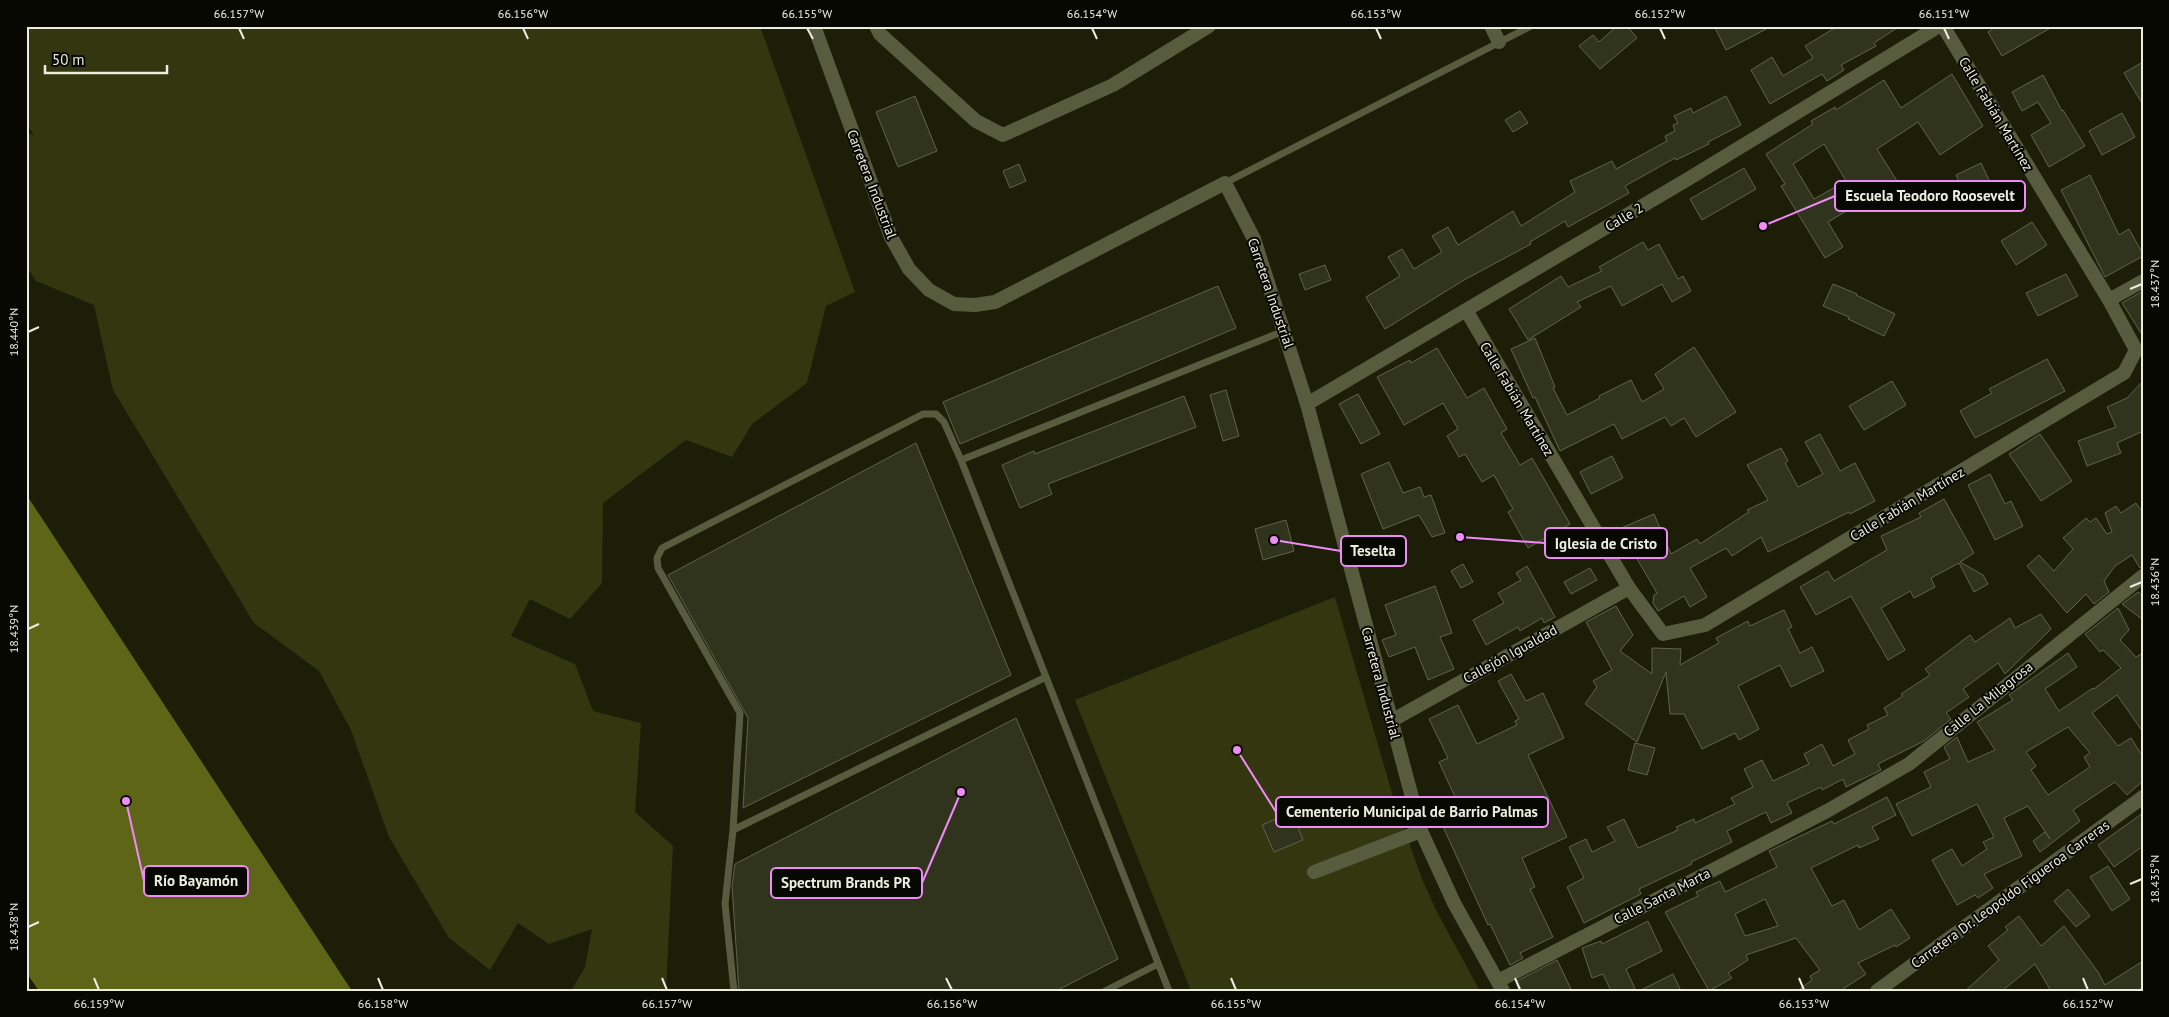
<svg xmlns="http://www.w3.org/2000/svg" width="2169" height="1017" font-family="'PT Sans',sans-serif">
	<rect width="100%" height="100%" fill="#1c1e08"/>
	<path fill="#33360f" d="M26,26h734l95,266 -29,14 -19,77 -55,41 -20,33 -46,-17 -83,63 -1,80 -32,36 -40,-20 -19,37 64,28 18,47 48,12 -6,89 38,34 -7,145h-95l14,-24 7,-38 -43,15 -31,-21 -28,47 -41,-32 -60,-101 -38,-107 -32,-59 -65,-48 -141,-233 -19,-85 -58,-24 -10,-15v-133l8,2 -8,-11z
		M1335,597l59,203 28,79 14,31 44,81h-289l-116,-291z"/>
	<path fill="#5e6517" d="M26,494l326,497h-313l-13,-19z"/>
	<path fill="#31341d" stroke="#60644b" fill-rule="evenodd" d="M1617,26h10l10,12 -37,31 -21,-23 14,-11 6,7z
		M1714,26h58l-46,24z
		M1838,26h62l-26,17 2,3 -35,19 3,5 -17,11 -5,-7 -52,30 -19,-34 21,-13 11,19 30,-18 -8,-12z
		M1997,26h57l-52,30 -14,-24z
		M2143,62v43l-19,-32z
		M1952,74l31,52 -43,29 -22,-33 -41,27 20,32 -69,41 15,25 -18,11 -44,-72 4,-2 -19,-30 47,-30 -2,-3 24,-14 1,3 48,-30 17,28zM1824,144l22,37 -32,18 -21,-35z
		M2043,75l19,36 1,-1 22,36 -36,21 -18,-32 20,-12 -13,-21 -16,9 -10,-19z
		M915,96l22,55 -39,16 -22,-55z
		M1726,96l15,29 -33,17 1,2 -33,16 -1,-2 -50,28 4,7 -61,34 -3,-6 -35,21 1,2 -67,36 -79,49 -19,-32 34,-21 -12,-19 14,-8 12,20 28,-17 -10,-16 16,-9 10,18 55,-34 8,15 54,-34 -5,-11 42,-20 4,8 51,-28 -2,-5 10,-5 -2,-6 5,-2 -4,-7 17,-8 2,5z
		M1520,111l8,12 -15,9 -8,-12z
		M2122,113l13,24 -33,18 -13,-24z
		M1981,163l16,34 -22,13 -1,-4 -3,2 -15,-33z
		M1019,164l7,17 -16,7 -7,-17z
		M1744,168l12,21 -54,31 -12,-21z
		M2090,175l29,60 10,-6 14,25v2l-38,21 -44,-87z
		M2032,222l15,23 -31,20 -15,-24z
		M1643,242l5,8 11,-6 19,35 5,-3 8,15 -19,11 -10,-18 -40,22 -11,-20 -34,16 4,5 -53,33 -19,-31 52,-33 7,11 34,-16 -3,-4z
		M1325,265l6,15 -26,10 -6,-16z
		M2066,274l12,22 -40,20 -12,-23z
		M1833,284l24,10 -1,1 39,19 -11,22 -36,-17 1,-2 -26,-11z
		M1218,286l18,42 -276,116 -17,-42z
		M2143,291v45l-21,-33z
		M1535,338l20,49 -2,1 14,27 33,-17 -1,-2 32,-16 11,22 22,-13 -9,-15 39,-27 42,65 -40,25 -12,-19 -13,8 -6,-9 -43,22 -8,-15 -54,27 -25,-54 -2,1 -22,-49z
		M1437,348l30,50 17,-10 23,41 -6,4 19,32 12,-7 38,66 -42,24 -20,-36 5,-3 -19,-34 -12,7 -17,-28 -6,3 -12,-21 11,-7 -15,-26 -39,22 -27,-48 33,-17 1,3z
		M2047,359l18,32 -90,47 -15,-27 32,-18 -3,-4z
		M1892,381l14,24 -42,25 -15,-24z
		M2143,381v50l-26,12 4,10 -34,13 -9,-25 38,-14 -9,-20 20,-9z
		M1226,390l13,46 -16,5 -13,-46z
		M1358,394l22,40 -19,10 -22,-40z
		M1184,396l12,31 -148,57 4,10 -32,14 -18,-43 32,-14 1,3z
		M1820,434l20,37 15,-8 20,38 -25,13 -1,-2 -81,40 -7,-15 -29,19 -6,-8 -36,20 17,29 -17,10 -6,-11 -26,15 -5,-8 1,-8 3,-2 -23,-39 -3,1 -12,-26 35,-15 17,40 26,-15 3,5 49,-32 -2,-2 21,-10 -21,-35 34,-17 7,13 -3,2 13,24 25,-13 -18,-32z
		M2040,434l32,47 -31,20 -32,-47z
		M916,443l95,232 -268,133 5,-90 -80,-143z
		M1612,456l11,22 -32,16 -11,-22z
		M1389,462l14,31 17,-6 4,10 7,-2 14,38 -13,4 -13,-22 -36,14 -22,-55z
		M1990,474l15,30 6,-3 12,25 -28,14 -27,-55z
		M1944,499l30,54 -14,9 23,13 5,9 -14,8 -15,-29 -28,15 4,9 -21,11 -4,-7 -29,17 24,42 -17,10 -37,-64 -35,19 -16,-28 28,-16 6,10 53,-31 -6,-14 40,-19 -2,-4z
		M2136,503l7,10v54l-3,1 -8,-13 -17,11 -11,15 5,11 -15,12 -8,-10 -19,19 -40,-47 12,-11 15,16 19,-22 -10,-11 23,-20 4,4 6,-4 11,16 5,-2 -7,-19 11,-7 5,7z
		M1286,520l8,31 -31,9 -8,-31z
		M1463,564l10,18 -12,6 -10,-17z
		M1527,566l28,51 -11,6 -2,-5 -22,13 -2,-4 -32,18 -13,-25 31,-17 -6,-10 23,-13 -5,-7z
		M1590,568l7,12 -26,14 -7,-12z
		M1435,586l17,47 -12,4 14,32 -26,11 -13,-33 -26,10 -7,-17 14,-5 -11,-30z
		M2138,592l5,4v24l-21,-16z
		M1616,606l17,29 -13,16 32,23v-26l29,1 -1,16 39,-22 -3,-5 32,-17 2,5 34,-16 8,17 -4,2 12,24 12,-6 12,24 -33,16 -11,-22 -42,21 21,43 -20,11 -4,-7 -33,16 -18,-35h-14l-4,-42 -29,70 -52,-38 12,-17 -4,-6 19,-11 -26,-48z
		M2118,608l11,22 -9,10 16,17 7,-4v79l-26,-37 -25,18 26,33 13,-8 12,19v24l-16,14 -12,-13 -42,28 7,11 -40,31 -7,-11 12,-9 5,7 -22,-33 -24,12 18,38 -38,18 9,14 -15,10 -3,-3 -18,10 -25,-45 20,-11 10,17 25,-17 -4,-7 11,-5 -17,-33 -65,32 -16,-32 35,-17 -7,-15 26,-13 -6,-12 13,-10 11,25 27,-12 -18,-28 36,-22 -4,-5 59,-42 9,14 -32,22 14,22 34,-23 1,1 27,-21 -18,-18 -3,2 -15,-18zM2068,727l22,26 -6,4 6,10 -42,28 -17,-25 5,-4 -10,-14z
		M2041,614l10,15 -46,45 -7,-11 -35,26 6,8 -23,16 5,6 -27,22 -46,23 3,6 -35,17 -3,-8 -21,11 -1,-3 -34,16 5,10 -21,10 -5,-11 -39,19 5,11 -41,20 1,2 -53,25 2,5 -57,29 -17,-36 17,-9 -15,-31 17,-8 6,13 23,-11 -8,-14 17,-8 14,29 40,-18 -2,-3 18,-8 1,4 40,-19 -4,-6 22,-11 -9,-18 18,-9 11,21 36,-17 -5,-10 18,-10 11,22 22,-12 -7,-14 21,-11 -2,-4 21,-10 -4,-7 19,-12 -2,-2 29,-19 -5,-6 45,-34 5,7 35,-24 5,10z
		M1511,674l15,27 17,-8 21,45 -36,17 39,82 -45,21 13,29 -5,2 23,48 -33,16 3,5 -13,7 -20,-41 -2,1 -54,-118 21,-10 -16,-35 9,-4 -19,-39 29,-14 19,39 40,-19 -2,-4 4,-2 -21,-38z
		M1016,718l102,241 -62,32h-317l-7,-105 3,-22z
		M1635,743l20,5 -8,27 -19,-5z
		M1887,797l9,18 -24,12 7,12 -20,9 -1,-3 -47,23 21,38 12,-6 15,30 32,-21 19,29 -14,9 -1,-2 -37,18 8,11 -26,17h-43l15,-11 -2,-4 10,-6 -24,-32 -50,17 2,5 -20,13 4,5 -23,13 -44,-79 33,-16 -2,-4 24,-11 5,11 52,-25 -8,-16 63,-30 2,3zM1765,899l13,27 -33,10 -10,-22z
		M1292,812l11,28 -29,12 -12,-27z
		M2143,813v33l-29,21 -16,-22z
		M2108,866l22,33 -18,12 -22,-34z
		M2068,889l22,27 -14,11 -22,-26z
		M2019,916l22,30 23,-20 34,46 7,13 38,-24v26l-6,4h-86l-16,-27 -33,27h-37l34,-31 -11,-14 20,-16 -3,-3z
		M1648,921l14,30 -36,18 10,22h-25l-8,-17 -11,4 -10,-30 19,-7 1,3z
		M1557,960l15,31h-50l-5,-10z
		M1673,974l8,17h-42z"/>
	<g fill="none" stroke-linecap="round" stroke-linejoin="round">
		<path stroke="#585c3f" stroke-width="7" d="M1225,183l306,-157
			M961,460l323,-129
			M733,830l313,-153
			M734,991l-9,-87 8,-74 7,-117 -82,-145 -1,-10 5,-10 261,-134h13l8,8 17,38 208,531
			M1105,991l53,-27"/>
		<path stroke="#585c3f" stroke-width="14" d="M876,26l4,8 96,87 27,14 110,-50 96,-59
			M1491,26l8,16
			M2109,300l34,-19
			M1466,310l163,278 34,46 42,-9 419,-252 12,-23 -27,-50 -166,-274
			M1307,404l381,-225 251,-153
			M1391,721l238,-133
			M1314,872l107,-41
			M1498,981l329,-170 82,-47 234,-188"/>
		<path stroke="#585c3f" stroke-width="14" d="M814,26l77,211 18,32 20,21 25,14 21,1 20,-3 230,-119 29,56 53,165 114,427 33,72 49,88
			M1877,991l266,-194"/>
	</g>
	<path fill="none" stroke="#ebeedf" stroke-width="2" d="M239,28l5,11M523,28l5,11M807,28l6,11M1092,28l5,11M1376,28l5,11M1660,28l5,11M1944,28l5,11M2130,289l12,-5M28,332l11,-5M2130,587l12,-5M28,629l11,-5M2130,884l12,-5M28,927l11,-5M94,978l5,12M378,978l5,12M662,978l5,12M946,978l6,12M1231,978l5,12M1515,978l5,12M1799,978l5,12M2083,978l5,12"/>
	<g text-anchor="middle" dominant-baseline="central" stroke-width="4" stroke-linejoin="round" paint-order="stroke">
		<g font-size="14" fill="#ebeedf" stroke="#070802">
			<text transform="translate(1996 114) rotate(59)">Calle Fabián Martínez</text>
			<text transform="translate(872 184) rotate(69)">Carretera Industrial</text>
			<text transform="translate(1624 217) rotate(-31)">Calle 2</text>
			<text transform="translate(1271 293) rotate(71)">Carretera Industrial</text>
			<text transform="translate(1517 399) rotate(59)">Calle Fabián Martínez</text>
			<text transform="translate(1907 504) rotate(-31)">Calle Fabián Martínez</text>
			<text transform="translate(1510 654) rotate(-29)">Callejón Igualdad</text>
			<text transform="translate(1381 683) rotate(75)">Carretera Industrial</text>
			<text transform="translate(1988 699) rotate(-39)">Calle La Milagrosa</text>
			<text transform="translate(2010 894) rotate(-36)">Carretera Dr. Leopoldo Figueroa Carreras</text>
			<text transform="translate(1662 896) rotate(-27)">Calle Santa Marta</text>
		</g>
	</g>
	<path fill="none" stroke="#ef8bf7" stroke-width="2" d="M1763 226L1835 196M1460 537L1545 543M1274 540L1341 551M1237 750L1276 812M126 801L144 881M961 792L922 883"/>
	<g fill="#ef8bf7" stroke="#070802" stroke-width="2">
		<circle cx="1763" cy="226" r="5"/>
		<circle cx="1460" cy="537" r="5"/>
		<circle cx="1274" cy="540" r="5"/>
		<circle cx="1237" cy="750" r="5"/>
		<circle cx="126" cy="801" r="5"/>
		<circle cx="961" cy="792" r="5"/>
	</g>
	<g fill="#070802" stroke="#ef8bf7" stroke-width="2">
		<rect x="1835" y="181" width="190" height="30" rx="5"/>
		<rect x="1545" y="528" width="122" height="30" rx="5"/>
		<rect x="1341" y="536" width="65" height="30" rx="5"/>
		<rect x="1276" y="797" width="272" height="30" rx="5"/>
		<rect x="144" y="866" width="104" height="30" rx="5"/>
		<rect x="771" y="868" width="151" height="30" rx="5"/>
	</g>
	<g font-size="15" text-anchor="middle" font-weight="bold" fill="#ebeedf">
		<text x="1930" y="201">Escuela Teodoro Roosevelt</text>
		<text x="1606" y="549">Iglesia de Cristo</text>
		<text x="1373" y="556">Teselta</text>
		<text x="1412" y="817">Cementerio Municipal de Barrio Palmas</text>
		<text x="196" y="886">Río Bayamón</text>
		<text x="846" y="888">Spectrum Brands PR</text>
	</g>
	<rect width="2169" height="1017" fill="none" stroke="#070802" stroke-width="55"/>
	<path d="M45 65v8h122v-8" fill="none" stroke="#ebeedf" stroke-width="2.5"/>
	<text x="52" y="65" font-size="15" fill="#ebeedf" stroke="#070802" stroke-width="4" paint-order="stroke">50 m</text>
	<rect x="28" y="28" width="2114" height="962" fill="none" stroke="#ebeedf" stroke-width="2"/>
	<g font-size="12" text-anchor="middle" fill="#ebeedf">
		<text x="239" y="18">66.157°W</text>
		<text x="523" y="18">66.156°W</text>
		<text x="807" y="18">66.155°W</text>
		<text x="1092" y="18">66.154°W</text>
		<text x="1376" y="18">66.153°W</text>
		<text x="1660" y="18">66.152°W</text>
		<text x="1944" y="18">66.151°W</text>
		<text transform="translate(2155 284) rotate(-90)" y="4">18.437°N</text>
		<text transform="translate(14 332) rotate(-90)" y="4">18.440°N</text>
		<text transform="translate(2155 582) rotate(-90)" y="4">18.436°N</text>
		<text transform="translate(14 629) rotate(-90)" y="4">18.439°N</text>
		<text transform="translate(2155 879) rotate(-90)" y="4">18.435°N</text>
		<text transform="translate(14 927) rotate(-90)" y="4">18.438°N</text>
		<text x="99" y="1008">66.159°W</text>
		<text x="383" y="1008">66.158°W</text>
		<text x="667" y="1008">66.157°W</text>
		<text x="952" y="1008">66.156°W</text>
		<text x="1236" y="1008">66.155°W</text>
		<text x="1520" y="1008">66.154°W</text>
		<text x="1804" y="1008">66.153°W</text>
		<text x="2088" y="1008">66.152°W</text>
	</g>
</svg>
